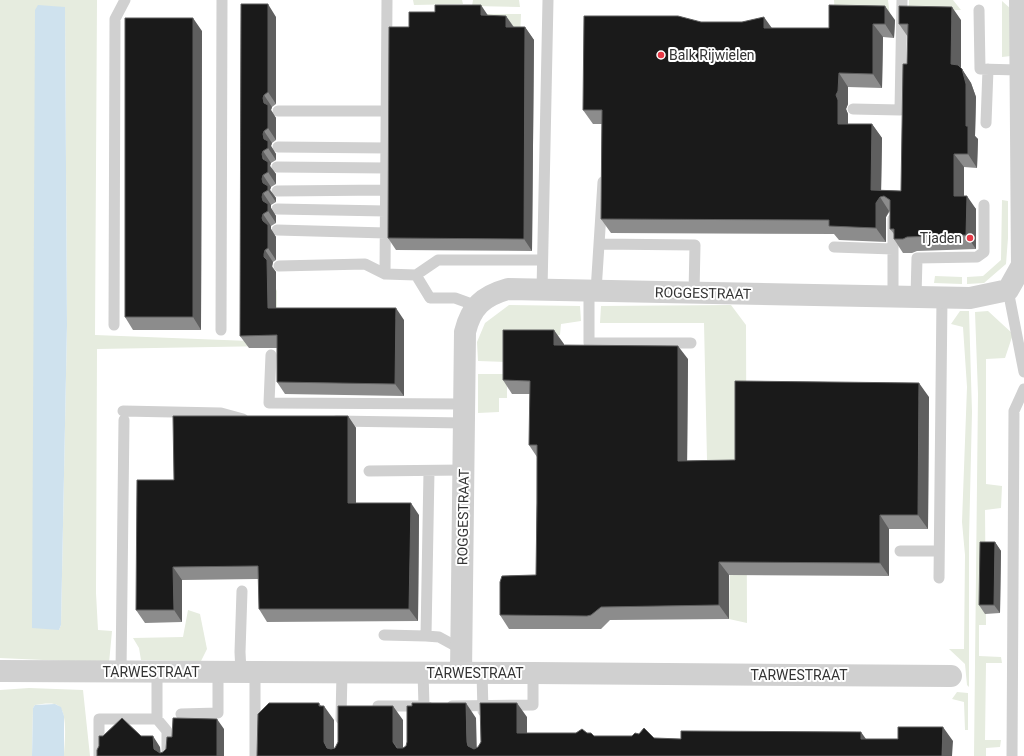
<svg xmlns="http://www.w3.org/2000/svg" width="1024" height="756" font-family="Roboto,sans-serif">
	<rect width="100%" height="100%" fill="#fff"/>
	<path fill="#e6ecdf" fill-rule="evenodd" d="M0,0h97l-2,335 177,7 2,-47 3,-6v57l-180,3 -1,244 2,37 14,1 -3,32 -109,-5zM65,7l2,318 -6,300 -2,5z
		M413,0h49l1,4 -49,1z
		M473,0h46l1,7 -48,-1z
		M831,0h57l2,17h-55l-1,-17z
		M909,0h44l8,10 -49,1 -6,112z
		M1002,1l9,8v47l-9,1z
		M414,14h107l-1,26z
		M1002,200l6,1v37l-2,26 -22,19 -17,1v-7l16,-1 18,-16z
		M935,276l27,1v7l-28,-1z
		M509,305l71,1 1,15 -20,3 -1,11 -16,2 -37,25 -29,-1 -1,-19 8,-19z
		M731,305l15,20 1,298 -18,-4 3,-159h-25l-3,-137h-104l1,-17z
		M960,311h9l3,101 -3,127v148l-2,-2 -2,-21 -16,-15h15l1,-94 -3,-33 5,-135 -4,-60 -12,-3z
		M988,311l25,23 -8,24 -19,1v125l16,2 -1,22 -16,2 1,115h-7v31l22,1 1,6h-16l-1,77h16l-1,7 -14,1v8h-12l4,-362 -3,-82z
		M478,374h29v24h-8v14l-21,1z
		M188,610l12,4 7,35 -6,12 -60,-1 -2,-12 -6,-10 50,-1z
		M29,688l54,2 7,66h-26c0,-12 6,-50 -10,-52 -5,-1 -13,0 -19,1l-2,3 -1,48h-32v-66z
		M957,692l11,1v37h-3l-1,-28 -12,-3z"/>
	<path fill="#cfe2ee" d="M38,5l27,2 2,318 -6,300 -2,5 -27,-2 3,-618z
		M55,704l6,3 3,9v40h-32l1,-48 2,-3z"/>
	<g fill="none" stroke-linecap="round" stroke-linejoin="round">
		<path stroke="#d0d0d0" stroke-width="11" d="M979,10l1,59 40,1
			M853,109l47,1 2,-110
			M278,111h109
			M986,123l2,-54
			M278,147l109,1
			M277,167l109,1
			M277,191l109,-1
			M277,209l109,2
			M277,230l109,3
			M599,244l96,1 -1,48
			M834,247l59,2
			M279,266l86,-2 20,10 31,1 14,23h25l22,8
			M385,274l2,-274
			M416,275l22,-15h104
			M542,290l6,-290
			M1008,290l16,82
			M589,291v52h102
			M596,291l7,-109
			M893,296v-77
			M916,297l1,-39 60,-1 7,-5v-47
			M114,325l1,-306 10,-19
			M221,330l1,-330
			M271,355l-2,48 195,1
			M123,411l98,2 22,6
			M336,421l128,2
			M369,471l94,-1
			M900,551h39
			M939,578l3,-281
			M384,635l42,1 3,-165
			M426,636l13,1 22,12
			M121,672l3,-252
			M157,672v47l10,12v25
			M241,672l-1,-20 2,-61
			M255,672v84
			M423,672l1,34
			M482,673l1,38
			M378,706h49
			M452,706l81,-1v-32
			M181,714l37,-1v-41
			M341,719l1,-47
			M99,756v-37h58
			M1012,756l2,-345 10,-22"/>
		<path stroke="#d0d0d0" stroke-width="22" d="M0,671l533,2 418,3
			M461,673l4,-341c6,-25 18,-36 43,-43l462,9 38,-8 14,-25 -2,-265"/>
	</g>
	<path fill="#8c8c8c" d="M241,4l35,13v87l-4,3 -1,3 5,8v22l-4,3 -1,3 5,8v6l-5,3 -1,3 6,8v10l-5,3 -1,3 6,8v4l-5,3v3l5,8v7l-5,3v3l5,8v23l-3,2 -1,4 4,6v36l128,12v76l-119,-2 -8,-12v-34h-28l-9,-12z
		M488,16h18l8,11h11l9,13 -2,211 -136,-1 -8,-12z
		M895,20l-1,18 -11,-1 -1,51 -34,-1v17l-2,5 2,5v10h24l10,14 -1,52 20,1 6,-127 1,-27 -9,-13 62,-4v48l10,15 5,14 -1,39 3,3 -1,29 -13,-1v29l12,13v40l-59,2 -5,2h-9l-9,-14v-5l-4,-5v-18l-4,6v25l-47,-2 -5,-6 -223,-1 -10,-14 1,-95h-9l-10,-14 118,-88 71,6h57z
		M202,31l-1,299h-68l-8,-13z
		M564,344v1l124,14 -1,102 48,-1 194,-63 -1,132h-39v47l-160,-1v44l-119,1 -9,9h-92l-9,-14 36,-40 1,-118 -8,-12 1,-51h-18l-9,-14z
		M348,416l8,12v75l63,12 -1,106 -151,1 -8,-13v-30l-77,1v42l-37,1 -9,-13 38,-130z
		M995,542l6,9 -1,62 -15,1 -6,-9z"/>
	<path fill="#5f5f5f" d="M268,4l8,13v87l-8,-12z
		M481,5l8,12 -8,-2z
		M885,6l10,14 -1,18 -9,-14z
		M952,7l9,13v58l-10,-14z
		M506,16l8,12 -8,-1z
		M764,17l10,14 -10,-3z
		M193,18l9,13 -1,299 -8,-13z
		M873,24l10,13 -1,51 -9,-14z
		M525,27l9,13 -2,211 -8,-12z
		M962,69l9,14 5,14 -1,39 3,3 -1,29 -9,-14z
		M839,73l9,14v17l-2,5 2,5v24l-10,-14 -2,-29z
		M264,95l8,12 -1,3 5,8v22l-8,-12 -5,-30z
		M872,124l10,14 -1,59h-1l9,14 -3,6v25l-10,-14 -5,-38z
		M264,131l8,12 -1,3 5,8v6l-8,-12 -4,-9 -1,-5z
		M263,151l8,12 -1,3 6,8v10l-8,-12 -6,-18z
		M954,154l10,13v42l-10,-13z
		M263,175l8,12 -1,3 6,8v4l-13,-19 -1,-4z
		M263,193l8,12v3l5,8v7l-8,-12 -5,-10 -1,-4z
		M967,196l9,13v40l-10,-14z
		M263,214l8,12v3l5,8v23l-8,-12 -6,-30z
		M265,250l8,12 -1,5 4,5v48l-8,-12 -4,-51v-3z
		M396,308l8,12v76l-9,-12z
		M554,330l10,14v14l-10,-13z
		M678,346l10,13 -1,115 -9,-13z
		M919,383l10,14 -1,132 -10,-14z
		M348,416l8,12v87l-8,-12z
		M411,503l8,12 -1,106 -9,-12z
		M880,515l9,14v47l-9,-13z
		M995,542l6,9 -1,62 -6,-8z
		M719,562l10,13v44l-10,-14z
		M173,567l9,13v42l-8,-12z
		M319,703l5,8v-5l10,14v36l-7,-8 -3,-6z
		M466,703l10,15 1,38 -9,-10 -1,-4z
		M517,703l10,14v30l-10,-14z
		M393,706l10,14v36l-10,-14z
		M217,719l7,10v27h-7z
		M943,727l10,14 -1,15h-10z
		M861,732l10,14 -10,-7z
		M153,736l7,11 1,9 -7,-7z"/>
	<path fill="#1a1a1a" stroke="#5f5f5f" d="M241,4h27v88l-4,3 -1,3 1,5 4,2v23l-4,3 -1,3 1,5 4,2v7l-5,3 -1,3 1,5 5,3v10l-5,3 -1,4 1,4 5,3v4l-5,3 -1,4 1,4 5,3v7l-5,3 -1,4 1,3 5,4v23l-3,2 -1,4v3l3,3 1,48h128l-1,76 -118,-2v-47l-37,1z
		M435,5h46v10l25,1v11h19l-1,212 -136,-1 1,-211h20v-15h26z
		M829,5l56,1v18h-12v50l-34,-1 -1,18 -2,4 2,5v24h34l-1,66 30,1 2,-127h4l1,-40h-9v-18l53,1 -1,57 7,1 4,4 4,15v42h2v28h-14v42h13l-1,39 -59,2 -4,2h-9v-10h-4v-29l-6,-4 -4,1 -4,6v25l-47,-2v-6l-228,-1 1,-109h-19l1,-94h94l23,6h41l22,-5v11h65z
		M125,18h68v299h-68z
		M503,330h51v15l124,1v115l57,-1v-79l184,2 -1,132h-38v48l-161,-1v43l-118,2 -10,8 -4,1 -87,-1v-33l2,-6 34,-1 1,-72v-58h-8l1,-64 -27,-1z
		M173,416h175v87h63l-2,106h-150l-1,-43 -85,1 1,43h-38l1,-130h37z
		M980,542h15l-1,63h-15z
		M269,703h50v3h5v36l3,6 4,1 4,-1 3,-6v-36h55v36l4,6h6l3,-2 1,-4v-36h5v-3h54l1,39 1,4 6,3 4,-2 3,-5 -1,-39h37v30h59l6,-4 5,4h4l3,3h38l3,-3 4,1 5,-6 10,10 27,1v-8l180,1v7h37v-12h45l-1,29h-685l1,-42z
		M122,718l19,18h12l1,13 6,4 3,-1 3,-3 1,-12h5l1,-19 44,1v37h-120v-6l2,-4v-10h4z"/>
	<g fill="#e63946" stroke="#fff" stroke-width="1.5">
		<circle cx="661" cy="55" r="4"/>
		<circle cx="970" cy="238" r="4"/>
	</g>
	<g text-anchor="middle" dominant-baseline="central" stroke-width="4" stroke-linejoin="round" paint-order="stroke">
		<g font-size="14" fill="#333" stroke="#fff" text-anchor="start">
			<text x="669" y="55">Balk Rijwielen</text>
			<text x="962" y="238" text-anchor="end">Tjaden</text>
		</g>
		<g font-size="14" fill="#333" stroke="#fff">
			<text transform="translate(703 293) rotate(1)">ROGGESTRAAT</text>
			<text transform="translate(463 517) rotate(-89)">ROGGESTRAAT</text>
			<text x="151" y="672">TARWESTRAAT</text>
			<text x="475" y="673">TARWESTRAAT</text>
			<text x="799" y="675">TARWESTRAAT</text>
		</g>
	</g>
</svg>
